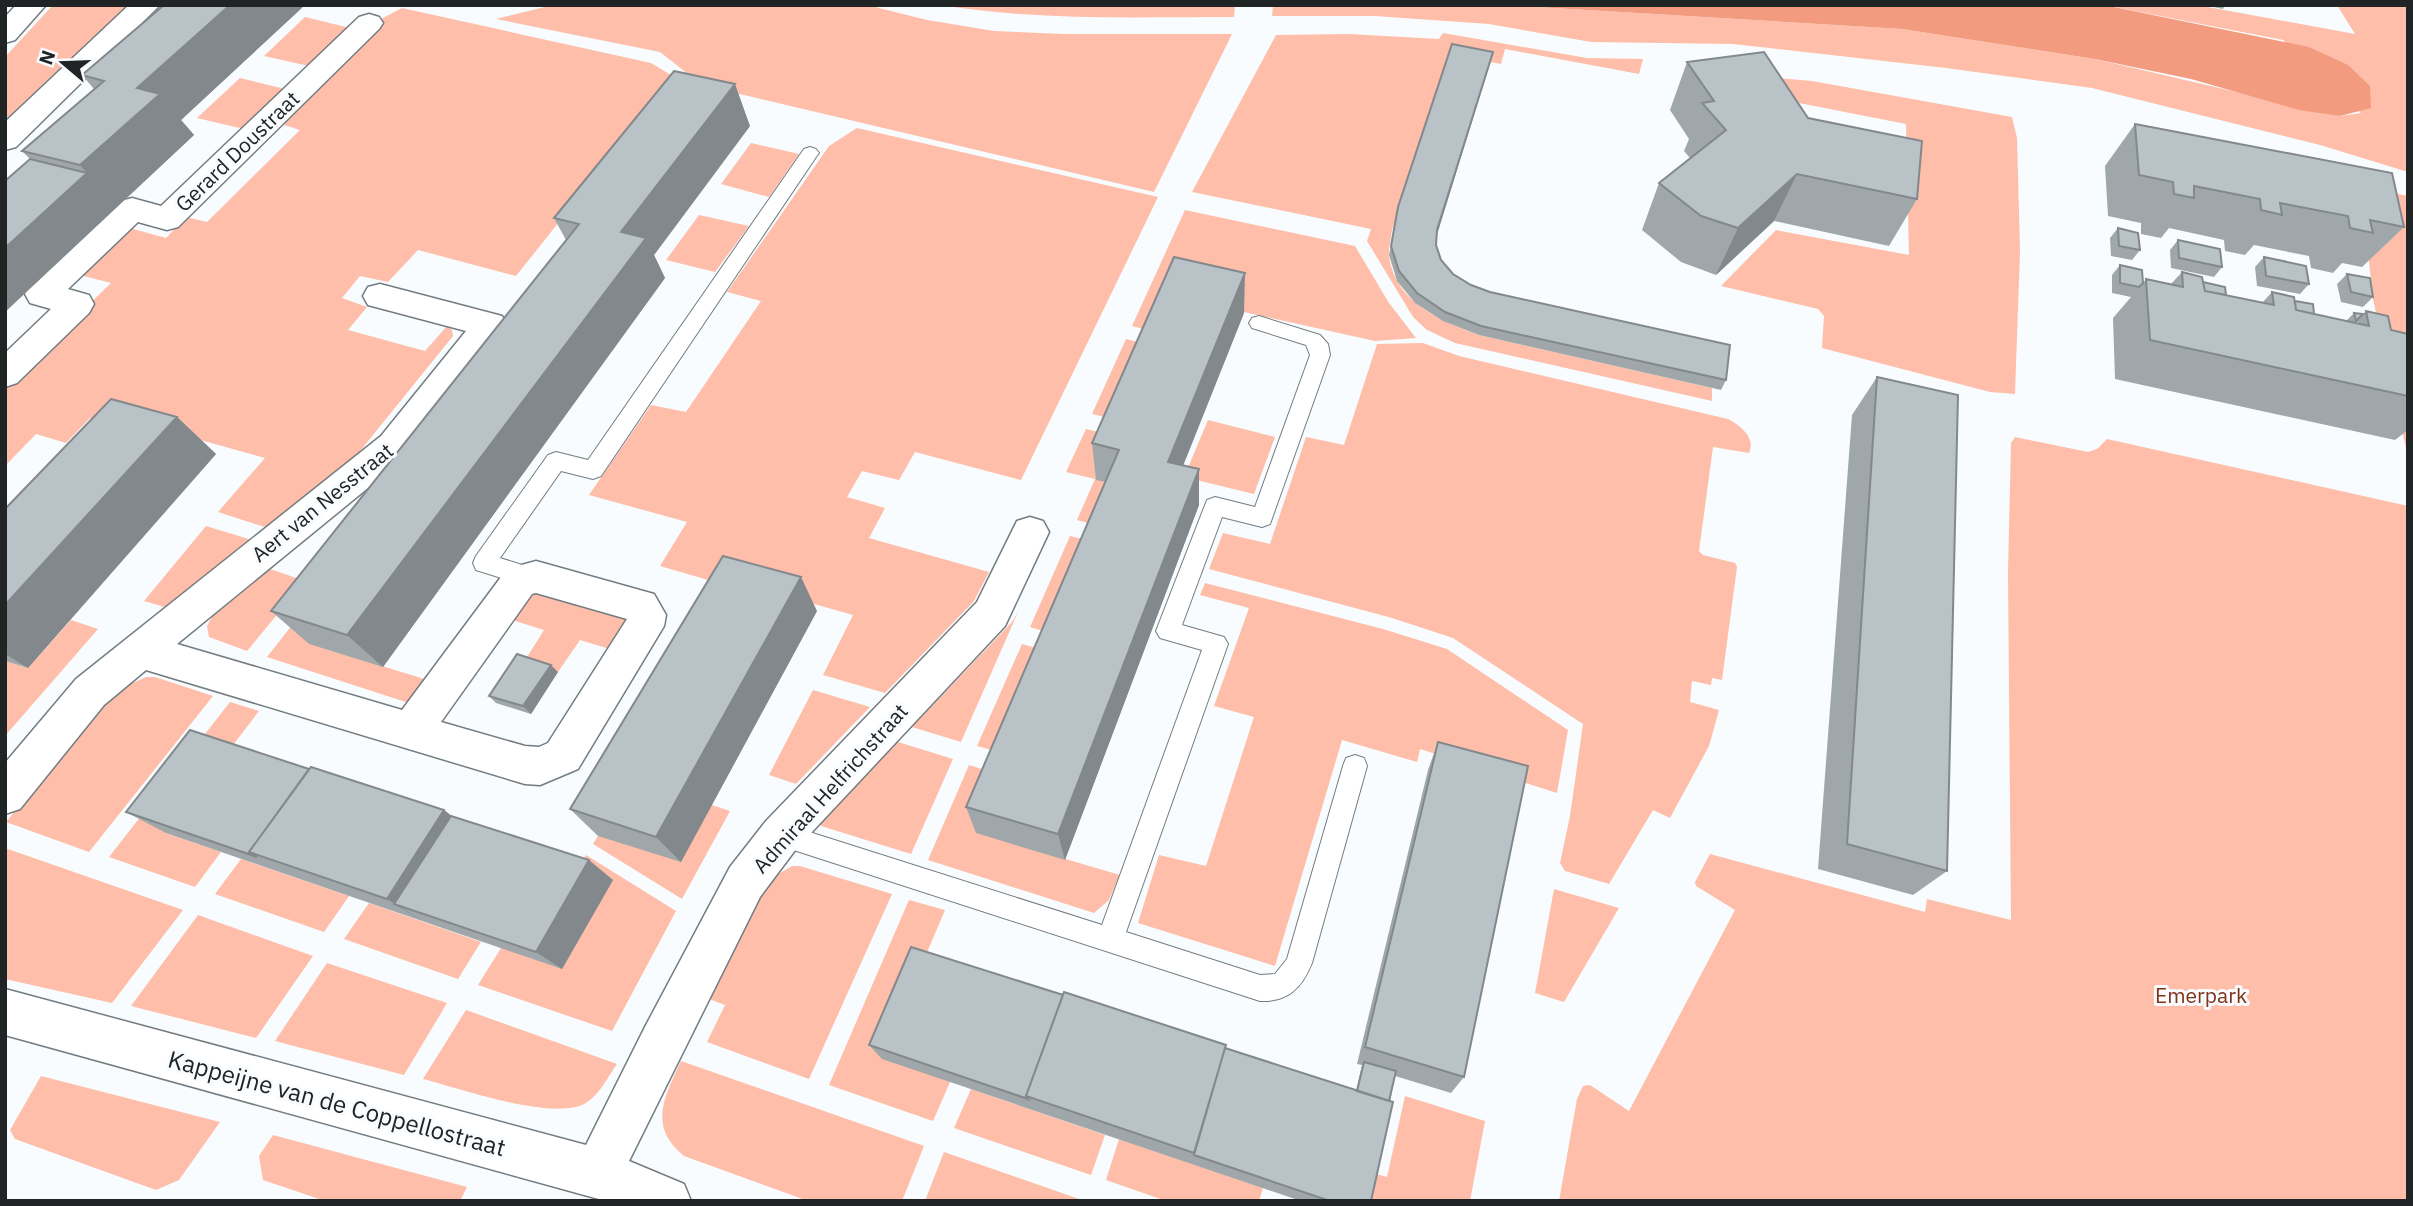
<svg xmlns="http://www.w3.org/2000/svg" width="2413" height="1206" font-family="'IBM Plex Sans',sans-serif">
	<rect width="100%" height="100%" fill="#f8fcfe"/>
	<path fill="#febea9" d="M53,5h75l-123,120v-68z
		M553,5h314l60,15 67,11 70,3h168l-78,158 -452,-107 -42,-33 -164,-33z
		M941,5h294l-1,12c-100,0 -194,4 -293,-12z
		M1273,5h232l397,24 193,30 245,57 21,-3 -78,-73 -179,-35h93l158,29 -18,-29h71v167l-88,-27 -228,-57 -146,-20 -213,-24 -142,-2 -102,-18 -114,-8h-103z
		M402,8l249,55 20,12 -7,15 -148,186 -98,-26 -30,32 -28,-6 -18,22 25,9 -19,23 77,21 22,-25 5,4 1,6 -97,120 -88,72 -50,-16 47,-54 -118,-33 -8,8 -49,-15 -24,25 -30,-9 -31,32v-80l106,-103 -35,-9 50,-47 40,11 20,-21 21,5 93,-92 -25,-8 106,-103z
		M305,17l45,11 -41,38 -45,-10z
		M1443,33l144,25 56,1 -4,15 -134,-25 -4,15 -50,-9 -59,175c-1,8 -4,19 -3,27 7,46 52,64 90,78l233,53v13l-257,-58 -28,-13 -14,-13 -46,-76 4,-12 -179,-37 84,-157 73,-1 90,5z
		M240,78l45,11 -41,40 -47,-11z
		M1777,78l35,3 200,36 5,21 3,113 -5,143 -25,-2 -168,-44 2,-32 -6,-7 -97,-23 55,-56 133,25 -3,-131 -117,-23z
		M857,128l301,69 -137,283 -106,-28 -16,28 -37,-9 -15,26 38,11 -16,30 120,34 -15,29 -89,92 -62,-18 30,-60 -117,-33 -4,5 -72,-21 27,-44 -98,-27 62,-90 35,7 75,-111 -34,-9 102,-146z
		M751,143l48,11 -30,43 -48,-13z
		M2361,186l47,10v261l-35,-158z
		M1185,210l170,36 34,57 27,35 -41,3 -199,-44 -16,36 -28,-7z
		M699,215l50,11 -34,46 -49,-12z
		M1126,339l28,7 -32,75 -30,-7z
		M1423,343l36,13 269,63c13,7 28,19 21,34l-36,-6 -14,104 4,4 32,8 2,4 -15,113 -10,-2 -1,7 -19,-4 -2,21 29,8 -10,36 -39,72 -17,-8 -44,74 -44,-13 -5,-8 10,-47 13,-92 -130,-86 -61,-20 -183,-49 14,-36 47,11 36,-107 38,8 33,-101z
		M1208,420l67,17 -21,57 -70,-17z
		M1086,429l29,7 -18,43 26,7 -18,42 -28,-8 18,-41 -29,-7z
		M2015,437l73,15 9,-3 10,-10 301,67v695h-849l18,-102 6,-13 7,-1 39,26 106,-201 -39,-24 -1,-4 15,-28 215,58 2,-13 84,21 -3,-347 3,-130z
		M206,526l46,14 -84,68 -24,-7z
		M1070,536l29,7 -39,93 -30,-9z
		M270,569l35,12 -58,70 -38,-14 -2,-11 5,-9z
		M1205,583l178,46 64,20 121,81 -11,63 -137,-44 -3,13 -75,-22 -67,226 -137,-43 21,-68 47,11 48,-149 -40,-11 35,-98 -49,-13z
		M527,586l108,32 -22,32 -33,-10 -22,32 -34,-10 20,-32 -38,-12z
		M321,588l-11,56 121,37 -16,24 -148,-48z
		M1018,612l-57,130 -49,-15 100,-105z
		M71,620l27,9 -93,107v-75l23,7z
		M1022,644l31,9 -43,102 -33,-9z
		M146,677h9l58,19 -124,156 -83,-30 101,-121 21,-16z
		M813,690l57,17 -74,77 -27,-9z
		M230,702l29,9 -93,122 55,19 -26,35 -86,-30z
		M898,742l55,17 -42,95 -90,-28v-4z
		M969,765l32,10 -24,58 143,42 -11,25 -15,13 -166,-53z
		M712,805l18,6 -48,88 -89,-55 5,-8z
		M5,848l178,62 -71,93 -107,-24z
		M586,855l90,56 -64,120 -134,-46 23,-37 76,-79z
		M241,859l108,37 -25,36 -109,-38z
		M792,866h8l92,28 -83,185 -102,-37 18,-37 -16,-6 61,-120z
		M1554,889l65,19 -55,94 -29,-9z
		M909,900l36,10 -23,54 28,118 -17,39 -104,-36z
		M369,903l112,39 -23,37 -114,-40z
		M198,915l115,41 -57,82 -125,-32z
		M327,963l120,40 -43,72 -129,-34z
		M466,1010l151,54c-10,14 -19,34 -35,41 -36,14 -120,-16 -159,-26z
		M681,1061l243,85 -22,55h-94l-124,-45c-37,-30 -19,-60 -3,-95z
		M41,1076l179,46 -41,58 -23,10 -141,-51 -5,-9z
		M971,1089l134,46 -14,40 -137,-47z
		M1405,1096l80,25 -15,80h-104l6,-28 15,4z
		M273,1135l194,52 -7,14h-135l-62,-21 -4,-24z
		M1119,1139l144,49 -4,13h-93l-60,-21z
		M944,1152l138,48 -157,1z"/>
	<path fill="#f29b7e" d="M1505,5h599l205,42 39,18 22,21 1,22 -31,8 -41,-6 -108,-31 -96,-20 -193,-30z"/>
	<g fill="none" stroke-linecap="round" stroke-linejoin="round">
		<defs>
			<path id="service" d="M810,147l6,2 3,4 -3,4 -215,319 -8,3 -32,-8 -61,87 38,12 3,7 -3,7 -8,3 -54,-17 -3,-7 3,-7 72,-101 8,-3 32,8 216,-311z
				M1259,316l61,19 8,9 2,11 -60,169 -8,3 -40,-10 -40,108 42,12 4,7 -102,288 134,43 15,-1 12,-15 56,-193 3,-8 9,-3 9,3 3,8 -55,197c-10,25 -24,39 -52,38l-488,-158 -4,-8 4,-8 9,-4 321,102 100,-275 -42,-12 -4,-7 51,-131 8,-3 40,10 55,-152 -4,-10 -54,-17 -3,-5 3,-5z"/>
			<path id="minor" d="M16,5h30l-31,35 -10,3v-26z
				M129,5h31l-144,142 -11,3v-28z
				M369,14l10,3 4,6 -4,6 -201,198 -11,3 -29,-8 -70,67 21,6 5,9 -5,9 -72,70 -12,4v-34l46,-44 -21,-6 -5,-9 5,-9 91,-84 11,-3 29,8 198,-189z
				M380,284l122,32 5,9 -100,131 -230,188 225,66 105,-141 29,-8 118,33 12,21 -2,11 -86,143 -38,16 -15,-1 -379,-114 -42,35 -84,104 -15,5v-51l71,-84 305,-243 85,-105 -98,-26 -5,-9 5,-9zM536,593l91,26 -79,124 -9,4 -14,-1 -84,-24 91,-128z
				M1030,517l13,4 6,11 -44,94 -209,223 -36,48 -131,264 55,23 7,17h-85l-601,-166v-46l581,156 59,-118 85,-160 36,-46 211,-219 40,-81z"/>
		</defs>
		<use href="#service" stroke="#737c80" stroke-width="2"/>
		<use href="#minor" stroke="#737c80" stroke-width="3"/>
		<use href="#service" fill="#fff" fill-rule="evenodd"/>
		<use href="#minor" fill="#fff" fill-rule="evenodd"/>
	</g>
	<path fill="#9fa7ab" d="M164,5h141l-124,115 13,15 -189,177 25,-153 -8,-8 72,-62 -12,-14z
		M2204,5h21l-2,4z
		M1493,52l-3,11 -53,172 -1,10 5,15 12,14 18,11 255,95 -5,10 -242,-55 -36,-14 -28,-18 -18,-22 -8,-26 9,-48z
		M1687,62l121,56 109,81 -28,47 -115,-25 -58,54 -35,-13 -39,-32 17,-47 31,-25 -6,-7 5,-12 -19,-29z
		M2135,124l269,103 -42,40 -20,-4 -9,10 -22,-5 -2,-12 -55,-11 -9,10 -20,-4 -1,-11 -55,-12 -8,10 -20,-4v-11l-33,-7 -3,-50z
		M750,126l-96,129 11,23 -282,389 -74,-23 -38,-33 295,-371 -12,-22z
		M2118,228l22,22 -8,10 -21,-4 -1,-18z
		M2178,240l44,27 -8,10 -43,-9 -1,-18z
		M2264,257l45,27 -9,10 -43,-8 -2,-19z
		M2120,265l23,18 3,-4 25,5 11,-12 21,10 23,13 36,8 10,-11 23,9 19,13 32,7 8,-8 9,1 3,-3 25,19 17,4v96l-13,10 -280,-61 -2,-61 18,-21 -19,-4v-18z
		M2347,274l26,23 -10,10 -22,-5 -4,-18z
		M1244,313l-61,153 16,3v36l-134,355 -89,-27 -10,-26 140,-325 -10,-2 -4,-37z
		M1877,377l70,494 -34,24 -95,-26 34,-454z
		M177,417l39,37 -188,214 -23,-7v-152z
		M817,611l-136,251 -83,-26 -28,-27z
		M558,672l-27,42 -35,-11 -7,-7z
		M1438,742l26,335 -13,16 -56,-17 -24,125h-70l-419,-142 -13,-14 356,3 131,43 6,-26 -5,-1 71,-294z
		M309,769l135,41 7,6 162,64 -51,89 -396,-136 -40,-21z"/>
	<path fill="#82888b" d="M230,5h75l-124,115 13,15 -76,71 -27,-29 27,29 -113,106v-64l82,-75 -7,-8 57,-77z
		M1493,52l-3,11 -55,177 2,-10z
		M735,84l15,42 -96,129 11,23 -282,389 -36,-32 274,-403z
		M1797,174l-23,47 -58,54 22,-47z
		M1245,273l-1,40 -74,185 -2,-36z
		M177,417l39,37 -188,214 -23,-14v-49z
		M1199,469v36l-134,355 -7,-26z
		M801,577l16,34 -136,251 -25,-25z
		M551,665l7,7 -27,42 -8,-8z
		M444,810l35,27 -85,67 31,18 -38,-23z
		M589,860l24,20 -51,89 -26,-17z"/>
	<path fill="#b9c2c7" stroke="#82888b" stroke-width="2" d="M164,5h66l-93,83 23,6 -80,71 -58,-14 82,-70 -22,-6z
		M1452,44l41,8 -56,178 -1,15 5,15 12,14 18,11 19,7 240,53 -4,35 -245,-54 -36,-14 -28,-19 -18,-22 -8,-25 7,-39z
		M1764,52l44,66 114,23 -5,58 -120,-25 -59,54 -37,-12 -42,-33 67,-53 -24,-27 12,-2 -27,-39z
		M674,71l61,13 -114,148 25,6 -299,397 -76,-24 308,-387 -25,-6z
		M2135,124l257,49 12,54 -34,-7 3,13 -23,-5 -2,-12 -68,-13 2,12 -21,-5 -1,-11 -66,-13v12l-20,-4 -1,-12 -34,-7z
		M30,159l57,14 -82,75v-67z
		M2118,228l20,5 2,17 -21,-4z
		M2178,240l42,9 2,18 -43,-9z
		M1174,257l71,16 -77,189 31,7 -141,365 -92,-27 153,-357 -27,-7z
		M2264,257l42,9 3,18 -43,-8z
		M2120,265l22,5 1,13 -4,4 -19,-4z
		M2182,272l20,5 3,14 69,14 -2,-13 22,5 2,13 73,16 -3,-15 22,5 3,14 17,4v62l-258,-56 -4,-61 37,8z
		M2347,274l23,4 3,19 -22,-5z
		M2203,282l22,5 1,8 -21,-4z
		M2295,301l18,3 1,10 -18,-4z
		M2354,313l9,1 -7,7z
		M1877,377l81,18 -11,476 -100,-27z
		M111,399l66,18 -172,188v-96z
		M723,556l78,21 -145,260 -86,-28z
		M517,654l34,11 -28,41 -34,-10z
		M190,730l119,39 -60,83 8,5 -131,-45z
		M1438,742l90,24 -64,311 -99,-30z
		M311,767l133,43 -57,89 -138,-47z
		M451,816l138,44 -53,92 -142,-48z
		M911,947l152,48 -37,101 2,3 -159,-54z
		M1064,992l162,53 -32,108 -168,-57z
		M1225,1048l168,54 -22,99h-41l-136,-46z
		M1364,1062l32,9 -7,30 -32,-10z"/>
	<g text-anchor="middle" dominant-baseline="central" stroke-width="6" stroke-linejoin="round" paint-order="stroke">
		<g font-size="21" fill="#202425" stroke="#f8fcfe">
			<text transform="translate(237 151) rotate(-44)">Gerard Doustraat</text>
			<text transform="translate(322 502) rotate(-39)">Aert van Nesstraat</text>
			<text transform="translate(830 788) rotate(-48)">Admiraal Helfrichstraat</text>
		</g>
		<g font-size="21" fill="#803217" stroke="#f8fcfe">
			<text x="2201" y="995">Emerpark</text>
		</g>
		<g font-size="24" fill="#202425" stroke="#f8fcfe">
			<text transform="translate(337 1103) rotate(15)">Kappeijne van de Coppellostraat</text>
		</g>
	</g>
	<rect width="2413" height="1206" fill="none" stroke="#202425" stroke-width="14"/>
	<g transform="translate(63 63) rotate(289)" stroke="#f8fcfe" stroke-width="5" paint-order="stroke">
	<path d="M0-5L12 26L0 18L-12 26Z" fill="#202425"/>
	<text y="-10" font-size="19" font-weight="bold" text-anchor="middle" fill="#202425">N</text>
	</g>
</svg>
